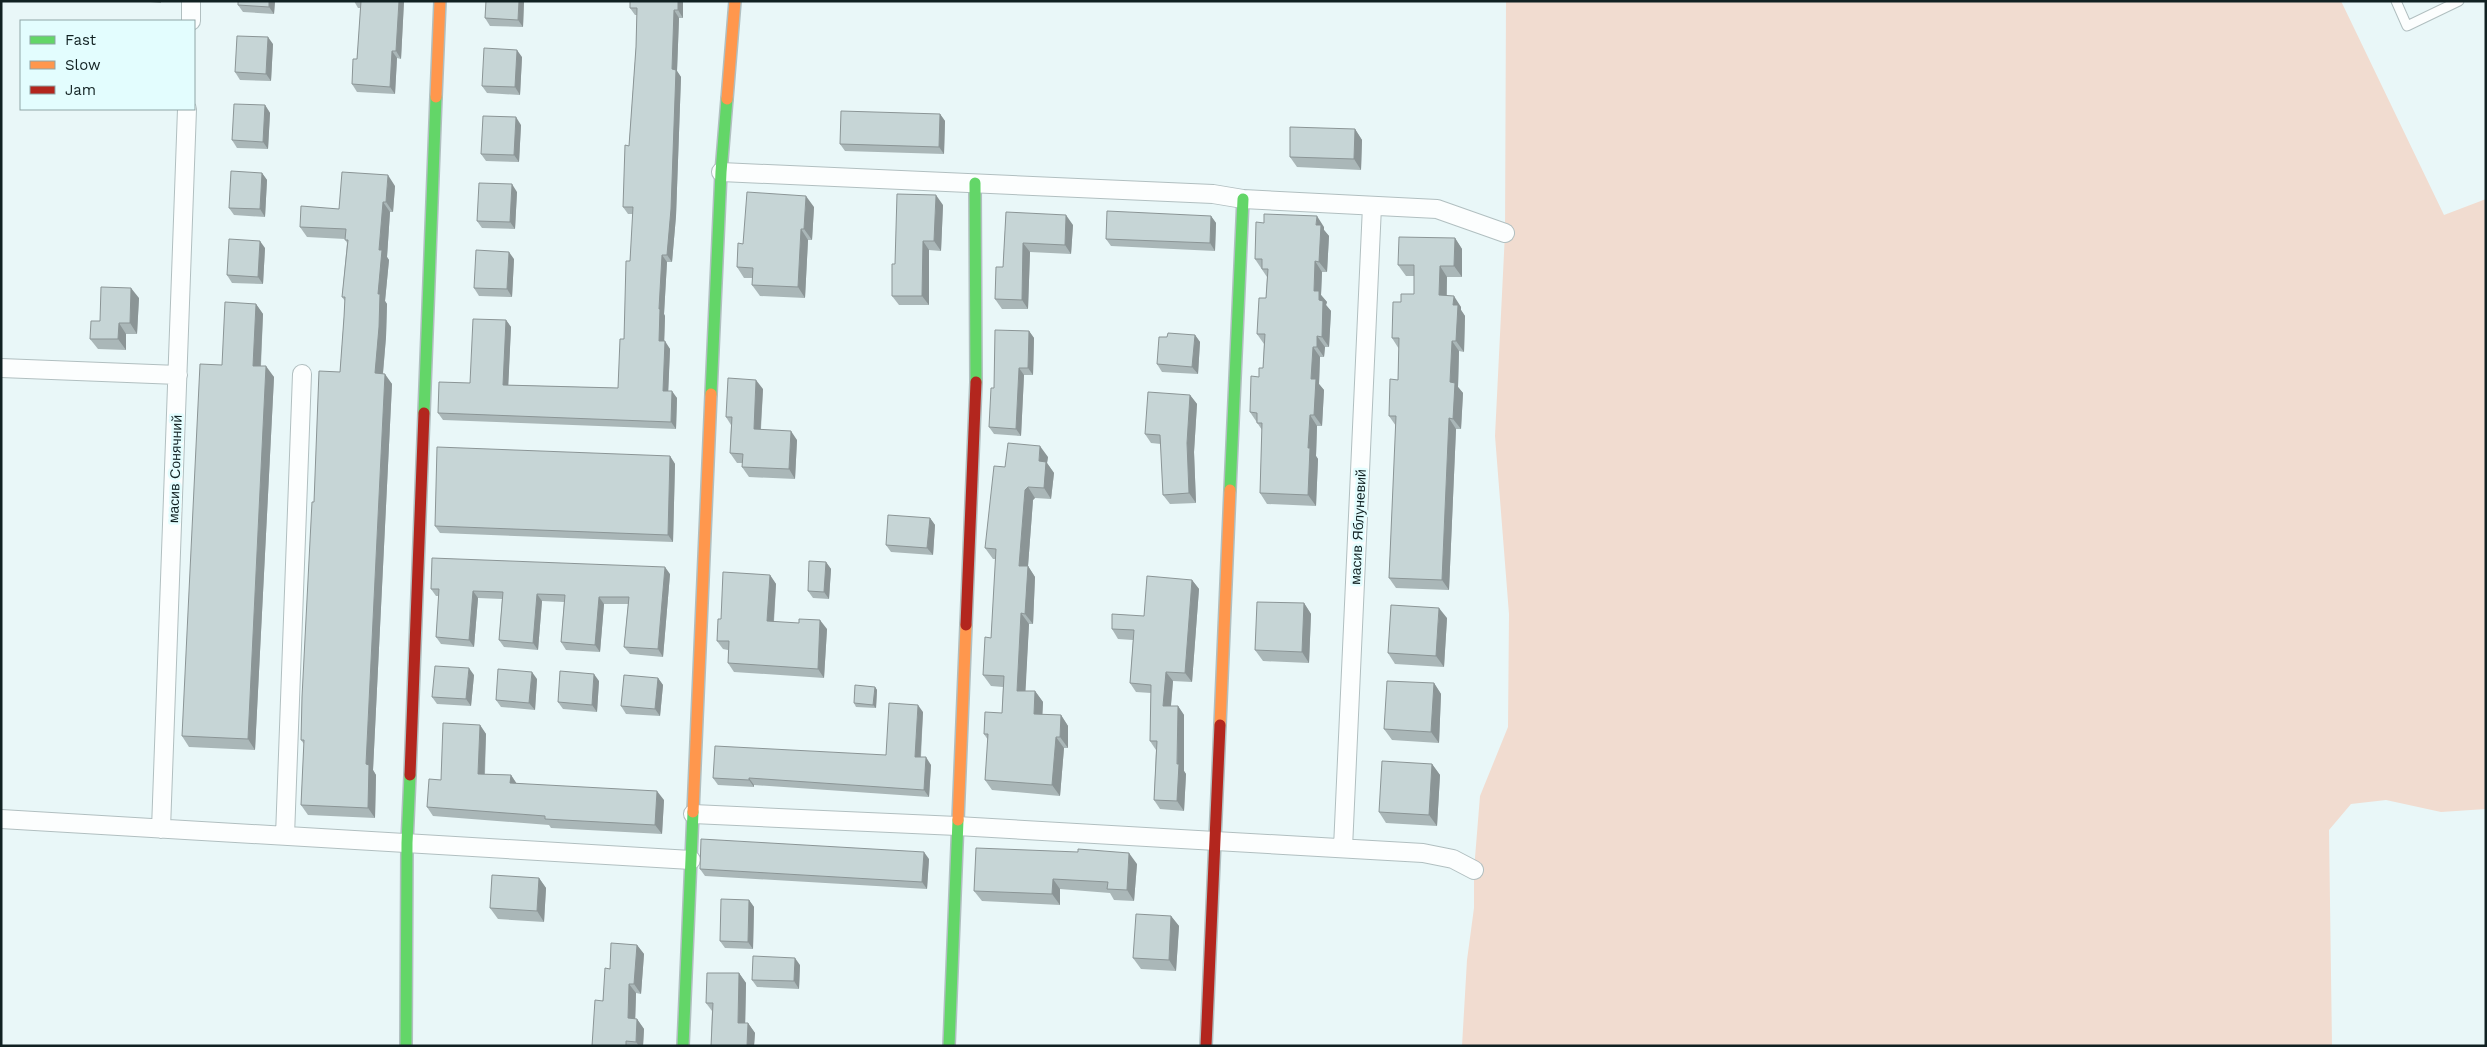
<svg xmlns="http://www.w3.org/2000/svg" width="2487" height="1047" font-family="'Work Sans',sans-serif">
	<rect width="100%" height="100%" fill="#e9f7f8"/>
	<path fill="#f1dcd0" d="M1506,1h835l103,214 42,-16v610l-45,3 -55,-12 -35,4 -22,26 3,216h-870l5,-86 7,-52v-38l6,-74 28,-69 1,-113 -14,-178 10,-203z"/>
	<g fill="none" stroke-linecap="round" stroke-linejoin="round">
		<defs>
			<path id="lane" d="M2396,1l11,25 52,-25"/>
			<path id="street" d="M191,21v-20
				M721,172l492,22 30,5 194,10 68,24
				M1,368l177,7
				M693,814l264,12 466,27 30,6 21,11
				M1,819l690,41
				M161,829l26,-720
				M285,836l17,-462
				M1343,848l29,-642"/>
			<path id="fast" d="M975,183l1,199
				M711,394l10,-222 6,-73
				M424,413l12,-316
				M1230,490l13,-291
				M406,1046l1,-203 3,-68
				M683,1046l10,-234
				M949,1046l9,-226"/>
			<path id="slow" d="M436,97l4,-96
				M727,99l8,-98
				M1220,725l10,-235
				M693,812l18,-418
				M958,820l8,-195"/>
			<path id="jam" d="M966,625l10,-243
				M410,775l14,-362
				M1206,1046l14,-321"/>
		</defs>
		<use href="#lane" stroke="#b1bfc0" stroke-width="11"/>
		<use href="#street" stroke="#b1bfc0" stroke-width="20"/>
		<use href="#fast" stroke="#b1bfc0" stroke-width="14"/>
		<use href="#slow" stroke="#b1bfc0" stroke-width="14"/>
		<use href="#jam" stroke="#b1bfc0" stroke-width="14"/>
		<use href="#lane" stroke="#fcfefe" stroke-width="9"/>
		<use href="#street" stroke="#fcfefe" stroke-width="18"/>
		<use href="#fast" stroke="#63d668" stroke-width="11"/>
		<use href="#slow" stroke="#ff974d" stroke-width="11"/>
		<use href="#jam" stroke="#b3261e" stroke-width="11"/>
	</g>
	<path fill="#aab7b8" d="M140,1h21v2z
		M238,1h37l-1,13 -31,-2 -5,-7z
		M354,1h50l-3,58 -4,-1 -2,36 -38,-2 -5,-8 5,-25 4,-51h-3z
		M486,1h38l-1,26 -33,-1 -5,-8z
		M630,1h53v17h-4l-2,53 4,6 -5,139 -4,46h-5l-3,52 1,2 -1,25 6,8 -2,42 9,7 -1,31 -233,-9 -5,-7 32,-30 36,-63 5,7 -3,58 110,3 6,-49 6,-78 3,-47h-5l-5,-7 6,-61 7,-99 1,-32h-2l-5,-7z
		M273,44l-2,37 -31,-1 -5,-8z
		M522,57l-2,38 -33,-2 -5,-7z
		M265,105l5,8 -2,36 -31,-1 -5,-8z
		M940,114l5,7 -1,33 -99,-3 -5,-7z
		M521,125l-2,37 -33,-1 -5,-7z
		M1355,129l7,11 -1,30 -64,-3 -7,-10z
		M262,173l5,7 -2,37 -31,-2 -5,-7z
		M395,186l-2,26h-3l-3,45 2,3 -4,41 2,3 -1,33 -3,37 9,10 -19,386 3,5 -1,43 -67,-3 -7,-10 3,-61 -3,-4 13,-238 26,-130 4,-55 1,-16 -3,-4 5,-54 -2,-4 -38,-2 -7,-10 39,-18z
		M517,192l-2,37 -33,-1 -5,-7z
		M943,205l-2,46 -12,-1v55h-30l-7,-9 3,-32z
		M814,207l-2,33h-4l-3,58 -45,-2 -8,-11 1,-7h-9l-7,-11 6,-23z
		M1006,212l67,13 -2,29 -41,-2 -2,57h-26l-7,-10 8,-32z
		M1211,216l5,7 -1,28 -104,-5 -5,-7z
		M1324,227v3l5,6 -2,36h-5l-1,23 6,7 -1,3 5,6 -2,36h-4l-1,10h-4l-1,27 5,6 -2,36h-5l-1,30 2,3 -2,47 -49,-2 -7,-11 2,-63 -12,-18 9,-35 4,-9 1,-24 -7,-10 9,-36 1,-21 -12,-18z
		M1455,238l7,11v28h-15v19l14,11v3l4,6 -1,36 -5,-1 -1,36 5,6 -2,36h-5l-7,161 -53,-2 -7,-10 7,-152 -7,-10 9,-36 1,-31 -7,-11 9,-36 13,-8v-18h-8l-8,-11z
		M265,248l-2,36 -31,-1 -5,-8z
		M514,259l-2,38 -33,-1 -5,-8z
		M139,298l-2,36h-11v16l-28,-1 -8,-10 10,-18z
		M256,304l7,10 -2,52 13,11 -19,373 -66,-3 -7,-11 40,-371z
		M1029,331l5,7 -1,37h-9l-3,61 -27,-2 -5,-7 5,-39z
		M1195,335l5,7 -2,32 -36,-2 -5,-8 10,-27z
		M763,389l-2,40 36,11 -2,39 -46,-2 -7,-10 1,-4h-6l-7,-10 1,-28 -5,-8z
		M1190,395l7,9 -3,48 2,51 -26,1 -7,-9 -2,-51 -10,-1 -6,-9z
		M670,456l5,8 -2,78 -233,-9 -5,-7z
		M1048,457l-1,6 7,10 -3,26 -16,-1 -2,2 -5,66 7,11 -2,47h-4l-4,67h10l8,11 -1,13h19l7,11v22h-4l-4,48 -68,-6 -7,-10 3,-40 -4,-6 18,-21 1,-26 -12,-1 -8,-11 8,-37 5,-79h-3l-8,-11 20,-81z
		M930,518l5,7 -2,30 -42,-3 -5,-7z
		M826,562l5,7 -2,30 -16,-1 -5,-7z
		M670,574l-7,83 -33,-3 -6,-7 4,-43h-24l-4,48 -34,-2 -5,-8 3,-40 -22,-1 -4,49 -34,-3 -5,-7 3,-41 -24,-1 -4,49 -33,-3 -5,-7 3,-41h-3l-5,-7z
		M770,575l6,9 -2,38 53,7 -3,49 -90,-6 -6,-9v-13l-5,-1 -6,-8 4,-22z
		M1192,580l7,9 -7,93 -19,-1 -2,25h7l6,9v56l2,3 -2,37 -24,-2 -6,-9 2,-50 -6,-9 1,-48 -15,-1 -6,-9 3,-43 -15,-1 -6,-10 32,-13z
		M1304,603l7,11 -2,49 -46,-2 -8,-11z
		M1447,618l-3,49 -49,-3 -7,-11z
		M474,675l-3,31 -34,-2 -5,-7z
		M658,678l5,7 -3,31 -34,-2 -5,-8z
		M537,679l-2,31 -34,-3 -5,-7z
		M599,681l-2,31 -34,-3 -5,-7z
		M1434,683l7,11 -2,49 -47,-3 -8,-11z
		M875,687l2,3 -1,18 -20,-1 -2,-4z
		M923,712l-2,45 10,8 -2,32 -175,-12v2l-36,-2 -5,-7 173,-23z
		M480,725l6,9 -1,40 26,1 5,8 148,17 -2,34 -111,-6 -2,-3 -116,-9 -6,-9 14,-27z
		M1432,764l8,11 -3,51 -51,-3 -7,-11z
		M929,859l-2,30 -222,-13 -5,-7z
		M1137,864l-3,37 -20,-1 -4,-7 -50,-4v16l-78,-4 -8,-10z
		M539,878l7,10 -2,34 -46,-3 -8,-11z
		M749,900l5,7 -1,42 -28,-1 -5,-7z
		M1171,916l8,10 -3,45 -35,-2 -8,-11z
		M637,945l7,9 -3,40 -5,-1 -1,26h2l7,10 -1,17h-51l18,-77z
		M800,965l-1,24 -42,-2 -5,-7z
		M739,973l7,10 -1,40h3l7,10 -1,13h-43l1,-35 -6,-8z"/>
	<path fill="#8b9596" d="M269,1h6l-1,13 -5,-7z
		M399,1h5l-3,58 -5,-8z
		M519,1h5l-1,26 -5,-7z
		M678,1h5v17l-5,-8z
		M674,10l5,8 -2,53 4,6 -5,139 -4,46 -5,-7 5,-186z
		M268,37l5,7 -2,37 -5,-7z
		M517,50l5,7 -2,38 -5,-8z
		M392,51l5,7 -2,36 -5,-7z
		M265,105l5,8 -2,36 -5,-7z
		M940,114l5,7 -1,33 -5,-7z
		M516,117l5,8 -2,37 -5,-7z
		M1355,129l7,11 -1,30 -7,-11z
		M262,173l5,7 -2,37 -5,-8z
		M388,175l7,11 -2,26 -7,-10z
		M512,184l5,8 -2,37 -5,-7z
		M936,195l7,10 -2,46 -7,-10z
		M806,196l8,11 -2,33 -8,-11z
		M383,202l7,10 -3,45 2,3 -4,41 2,3 -1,33 -4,46 -7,-10 4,-123z
		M1066,215l7,10 -2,29 -6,-9z
		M1211,216l5,7 -1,28 -5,-8z
		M1317,216l7,11v3l5,6 -2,36 -8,-10 -3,-37z
		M801,229l7,11 -3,58 -7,-11z
		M1455,238l7,11v28l-8,-11z
		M260,241l5,7 -2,36 -5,-7z
		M923,241l6,9v55l-7,-9z
		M1023,243l7,9 -2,57 -6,-9z
		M509,252l5,7 -2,38 -5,-8z
		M662,255l5,7 -3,52 1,2 -1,32 -5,-7v-32z
		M1315,261l7,11 -1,23 6,7 -1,3 5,6 -2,36 -7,-10 -8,-46z
		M1440,266l7,11 -1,29 -7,-11z
		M131,288l8,10 -2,36 -7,-11z
		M1454,296l7,11v3l4,6 -1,36 -8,-11 -3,-36z
		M256,304l7,10 -3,63 -7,-11z
		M506,320l5,7 -3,65 -5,-7z
		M119,323l7,11v16l-8,-11z
		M1029,331l5,7 -1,37 -5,-7z
		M1195,335l5,7 -2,32 -6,-7z
		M1317,336l8,11 -1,10 -7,-10z
		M665,341l5,8 -2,49 -5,-7z
		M1452,341l7,10 -1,36 5,6 -2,36 -8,-10 -3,-37z
		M1313,347l7,10 -1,27 5,6 -2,36 -8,-11 -3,-36z
		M266,366l8,11 -19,373 -7,-11z
		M1019,368l5,7 -3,61 -5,-7z
		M385,374l7,10 -19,386 3,5 -1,43 -7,-10 -2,-44z
		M756,380l7,9 -3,49 -6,-9z
		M672,391l5,7 -1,31 -5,-7z
		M1190,395l7,9 -3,48 2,51 -7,-10 -2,-50z
		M1310,415l7,11 -1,30 2,3 -2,47 -8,-11v-47z
		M1449,418l7,11 -7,161 -7,-10z
		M791,431l6,9 -2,39 -6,-10z
		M1040,446l8,11 -1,6 7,10 -3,26 -7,-11 -5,-27z
		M670,456l5,8 -2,78 -5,-7z
		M1028,487l7,11 -2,2 -5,66 7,11 -2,47 -8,-10 -6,-48 6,-76z
		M930,518l5,7 -2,30 -6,-7z
		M826,562l5,7 -2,30 -5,-7z
		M665,567l5,7 -7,83 -5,-8z
		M770,575l6,9 -3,46 -6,-9z
		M1192,580l7,9 -7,93 -7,-9z
		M473,591l5,7 -4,49 -5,-7z
		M537,594l5,7 -4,49 -5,-7z
		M599,597l5,7 -4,48 -5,-7z
		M1304,603l7,11 -2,49 -7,-11z
		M1439,608l8,10 -3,49 -8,-11z
		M1021,613l8,11 -4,77 -8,-10z
		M820,620l7,9 -3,49 -6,-9z
		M469,668l5,7 -3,31 -5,-7z
		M532,672l5,7 -2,31 -6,-7z
		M1166,672l7,9 -3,34 -7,-9z
		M594,674l5,7 -2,31 -5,-7z
		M658,678l5,7 -3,31 -5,-7z
		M1434,683l7,11 -2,49 -8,-11z
		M875,687l2,3 -1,18 -3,-3z
		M1035,691l8,11 -1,23 -8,-11z
		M918,705l5,7 -3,52 -5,-7z
		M1178,706l6,9v56l2,3 -2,37 -7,-10z
		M1061,715l7,11v22l-8,-11z
		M480,725l6,9 -2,49 -6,-9z
		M1056,737l8,11 -4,48 -8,-11z
		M926,757l5,8 -2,32 -5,-7z
		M1432,764l8,11 -3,51 -8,-11z
		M511,775l6,9 -7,-1z
		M749,778l5,7v2l-5,-7z
		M657,791l7,9 -2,34 -7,-9z
		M924,852l5,7 -2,30 -5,-7z
		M1129,853l8,11 -3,37 -7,-11z
		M539,878l7,10 -2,34 -7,-11z
		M1053,879l7,10v16l-8,-11z
		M749,900l5,7 -1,42 -5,-7z
		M1171,916l8,10 -3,45 -7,-11z
		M637,945l7,9 -3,40 -7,-10z
		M795,958l5,7 -1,24 -5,-8z
		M739,973l7,10 -1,50 -7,-10z
		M629,984l7,9 -1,35 -7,-10z
		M637,1019l7,10 -1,17h-4l-3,-4z
		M748,1023l7,10 -1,13h-7z"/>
	<path fill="#c6d5d6" stroke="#8b9596" d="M238,1h31v6l-31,-2z
		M361,1h38l-3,50h-4l-2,36 -38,-3 1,-25h4z
		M486,1h33l-1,19 -33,-2z
		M630,1h48v9h-4l-2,59 4,1 -5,139 -4,46h-5l-3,54h1l-1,32h6l-2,50h9l-1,31 -233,-9 1,-31 31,1 3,-64 33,1 -3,65 115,3 2,-49h4l2,-78h4l3,-54h-10l2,-62 4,1 7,-99 1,-39h-7z
		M237,36l31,1 -2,37 -31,-2z
		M484,48l33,2 -2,37 -33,-1z
		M234,104l31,1 -2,37 -31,-2z
		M841,111l99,3 -1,33 -99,-3z
		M483,116l33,1 -2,38 -33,-1z
		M1290,127l65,2 -1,30 -64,-2z
		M231,171l31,2 -2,36 -31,-1z
		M342,172l46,3 -2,27h-3l-4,48h3l-4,44h2l-1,33 -4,46 10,1 -19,390 3,1 -1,43 -67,-3 3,-65h-3l1,-43 10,-195h2l5,-131 21,1 4,-55 1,-20h-3l6,-57h-3l1,-11 -46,-2 1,-21 38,3z
		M479,183l33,1 -2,38 -33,-1z
		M747,192l59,4 -2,33h-3l-3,58 -46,-2 1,-17 -16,-1 1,-24 5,1z
		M897,194l39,1 -2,46h-11l-1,55h-30v-32h3z
		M1107,211l104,5 -1,27 -104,-4z
		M1006,212l60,3 -1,30 -42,-2 -1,57 -27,-1 1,-32h7z
		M1264,214l53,2 -1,9h5l-2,37 -4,-1 -1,30h5v9l4,1 -1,36 -5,-1v11h-4l-2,32h5l-2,36h-4l-2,33h2l-2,47 -48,-2 2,-70h-5v-10l-7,-1 1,-36 8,1v-9h4l2,-34h-8l2,-36h7l2,-29h-6v-10h-7l1,-37 8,1z
		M1399,237l56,1 -1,28h-14l-1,29 15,1 -1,9h5l-2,36h-4l-2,41 5,1 -2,36 -4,-1 -7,162 -53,-2 7,-162h-7l1,-37 8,1 1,-42h-7l1,-36h8v-8h13v-29h-16z
		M229,239l31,2 -2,36 -31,-2z
		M476,250l33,2 -2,37 -33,-1z
		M101,287l30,1 -1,35h-11l-1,16h-28l1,-18h9z
		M225,302l31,2 -3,62h13l-18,373 -66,-3 18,-372 22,1z
		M995,330l34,1 -1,37h-9l-3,61 -27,-2 2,-39h3z
		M1168,333l27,2 -3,32 -35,-3 2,-27h8z
		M728,378l28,2 -2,49 37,2 -2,38 -47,-2 1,-13 -13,-1 2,-36h-6z
		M1148,392l42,3 -3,48 2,50 -26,2 -3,-60 -15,-1z
		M1008,443l32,3 -1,15 7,1 -2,26 -16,-1 -3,3 -6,76h9l-3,48 -4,-1 -4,78h18l-1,23 27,1 -1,22h-4l-4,48 -67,-5 3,-46h-4l1,-22 17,1 2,-37 -21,-1 2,-38 6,1 5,-89 -11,-1 9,-82 11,1z
		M437,447l233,9 -2,79 -233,-9z
		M888,515l42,3 -3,30 -41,-3z
		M432,558l233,9 -7,82 -34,-2 5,-50h-30l-4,48 -34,-3 4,-47 -28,-1 -4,49 -34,-3 4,-48 -30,-1 -4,49 -33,-3 3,-48h-8z
		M809,561l17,1 -2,30 -16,-1z
		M723,572l47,3 -3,46 32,2v-4l21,1 -2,49 -90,-6 1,-22h-12l1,-22h3z
		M1147,576l45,4 -7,93 -19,-1 -3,34h15l-1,58h2l-2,37 -23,-1 3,-59h-7l1,-56 -21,-2 4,-53 -22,-1v-15l32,2z
		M1257,602l47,1 -2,49 -47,-2z
		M1391,605l48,3 -3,48 -48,-3z
		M435,666l34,2 -3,31 -34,-2z
		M498,669l34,3 -3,31 -33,-3z
		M560,671l34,3 -2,31 -34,-3z
		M624,675l34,3 -3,31 -34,-3z
		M1387,681l47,2 -3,49 -47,-3z
		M855,685l20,2 -2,18 -19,-2z
		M889,703l29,2 -3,52h11l-2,33 -175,-12v2l-36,-2 2,-32 171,9z
		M443,723l37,2 -2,49 33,1 -1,8 147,8 -2,34 -110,-6v-3l-118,-9 2,-28 12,1z
		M1382,761l50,3 -3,51 -50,-3z
		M701,839l223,13 -2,30 -222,-13z
		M976,848l102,4v-3l51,4 -2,37 -20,-1 1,-7 -55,-3 -1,15 -78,-3z
		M492,875l47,3 -2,33 -47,-3z
		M721,899l28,1 -1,42 -28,-1z
		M1136,914l35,2 -2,44 -36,-2z
		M611,943l26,2 -3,39h-5l-1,34 9,1 -1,23 -10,-1v5h-34l3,-46 8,1 2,-33 5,1z
		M753,956l42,2 -1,23 -42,-1z
		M707,973h32l-1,50h10l-1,23h-36l2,-43h-7z"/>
	<g text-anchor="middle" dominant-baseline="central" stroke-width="5" stroke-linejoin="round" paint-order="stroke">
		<g font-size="14" fill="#112122" stroke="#e3fdfe">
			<text transform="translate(175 469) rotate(-88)">масив Сонячний</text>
			<text transform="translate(1358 527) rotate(-87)">масив Яблуневий</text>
		</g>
	</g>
	<rect width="2487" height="1047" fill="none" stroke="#112122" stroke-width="5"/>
	<rect x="20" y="20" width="175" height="90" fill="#e3fdfe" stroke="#8fa5a6"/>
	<rect x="30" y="36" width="25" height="8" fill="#63d668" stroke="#8fa5a6"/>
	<text x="65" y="45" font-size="15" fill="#112122">Fast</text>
	<rect x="30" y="61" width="25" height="8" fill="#ff974d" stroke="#8fa5a6"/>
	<text x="65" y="70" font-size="15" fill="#112122">Slow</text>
	<rect x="30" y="86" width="25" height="8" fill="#b3261e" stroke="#8fa5a6"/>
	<text x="65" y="95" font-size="15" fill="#112122">Jam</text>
</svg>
